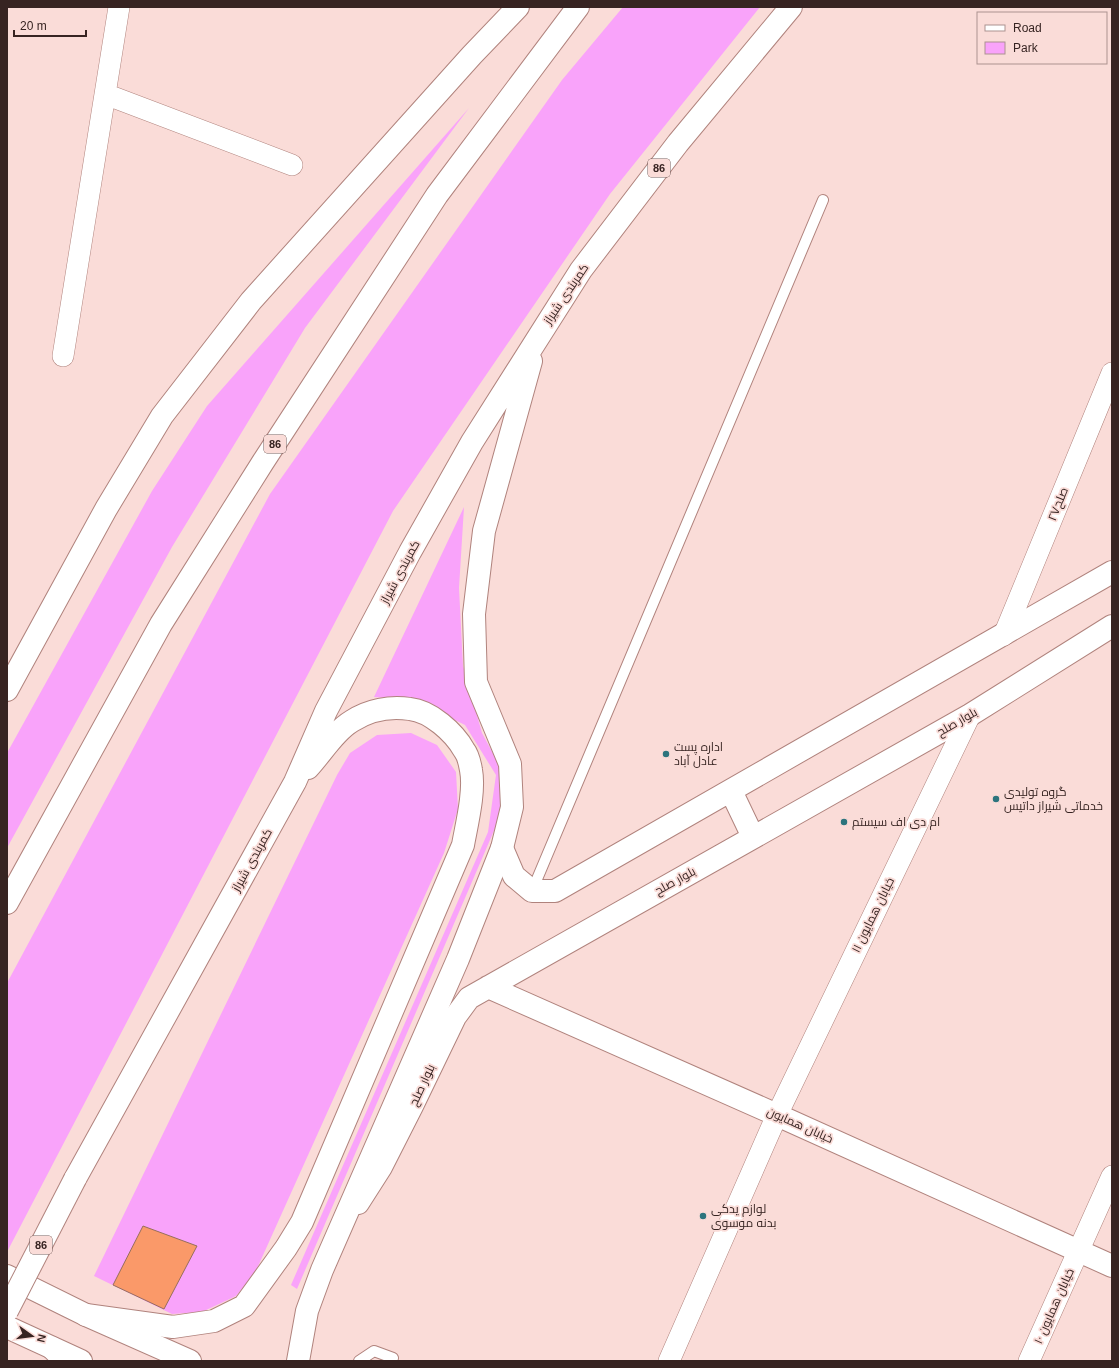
<svg xmlns="http://www.w3.org/2000/svg" width="1119" height="1368" font-family="Arial,Cairo,sans-serif">
	<rect width="100%" height="100%" fill="#fadcd8"/>
	<path fill="#f9a3fa" d="M623,7h137l-150,187 -217,317 -386,741v-269l263,-489 292,-414z
		M469,108l-164,220 -133,219 -165,301v-95l145,-262 55,-85z
		M464,507l-5,81 4,78 19,67 21,39 -1,40 -205,477 -6,-4 197,-453 8,-57 -31,-50 -51,-25 -40,-3z
		M411,733l26,12 19,27 2,37 -14,44 -189,420 -19,23 -34,16 -30,2 -78,-38 243,-501 13,-22 27,-18z"/>
	<path fill="#fa9969" stroke="#966f5c" d="M143,1226l54,20 -33,63 -51,-24z"/>
	<g fill="none" stroke-linecap="round" stroke-linejoin="round">
		<defs>
			<path id="lane" d="M532,891l291,-691
				M359,1361l15,-10 19,7"/>
			<path id="street" d="M105,94l187,71
				M63,356l56,-349
				M1004,635l108,-262
				M669,1361l108,-246 193,-400
				M1029,1361l83,-185"/>
			<path id="secondary" d="M731,791l22,46
				M502,848l12,28 18,15h23l557,-319
				M488,987l289,128 335,151
				M358,1203l23,-36 31,-61 43,-89 14,-19 501,-283 142,-89"/>
			<path id="primary" d="M7,1276l79,39 104,46
				M7,1327l74,34"/>
			<path id="highway" d="M7,690l99,-181 56,-93 89,-115 221,-246 46,-48
				M7,903l154,-279 102,-162 174,-267 141,-188
				M75,1179l220,-397 31,-71 84,-159 62,-110 109,-172 97,-127 113,-136
				M86,1315l87,12 41,-6 30,-15 42,-58 16,-26 161,-377c4,-22 12,-54 8,-75 -1,-6 -3,-15 -7,-20 -10,-18 -34,-39 -54,-41 -20,-3 -41,1 -58,12 -17,10 -30,32 -44,47
				M52,1348l13,13
				M298,1361l9,-50 15,-41 136,-311 44,-111 10,-41 -2,-43 -34,-82 -2,-68 10,-83 47,-170"/>
		</defs>
		<use href="#lane" stroke="#b0837d" stroke-width="12"/>
		<use href="#street" stroke="#b0837d" stroke-width="22"/>
		<use href="#secondary" stroke="#b0837d" stroke-width="24"/>
		<use href="#primary" stroke="#b0837d" stroke-width="24"/>
		<use href="#highway" stroke="#b0837d" stroke-width="24"/>
		<use href="#lane" stroke="#fff" stroke-width="10"/>
		<use href="#street" stroke="#fff" stroke-width="21"/>
		<use href="#secondary" stroke="#fff" stroke-width="22"/>
		<use href="#primary" stroke="#fff" stroke-width="22"/>
		<use href="#highway" stroke="#fff" stroke-width="22"/>
		<defs>
			<path id="highway-bridge" d="M7,1311l68,-132"/>
		</defs>
		<use href="#highway-bridge" stroke="#b0837d" stroke-width="24" stroke-linecap="butt"/>
		<use href="#highway-bridge" stroke="#fff" stroke-width="22"/>
	</g>
	<g fill="#2c747d" stroke="#fadcd8" stroke-width="1.5">
		<circle cx="666" cy="754" r="4"/>
		<circle cx="996" cy="799" r="4"/>
		<circle cx="844" cy="822" r="4"/>
		<circle cx="703" cy="1216" r="4"/>
	</g>
	<g text-anchor="middle" dominant-baseline="central" stroke-width="3.5" stroke-linejoin="round" paint-order="stroke">
		<g fill="#fadcd8" stroke="#725b59" stroke-width="1">
			<rect x="648" y="159" width="22" height="18" rx="3"/>
			<rect x="264" y="435" width="22" height="18" rx="3"/>
			<rect x="30" y="1236" width="22" height="18" rx="3"/>
		</g>
		<g font-size="11" font-weight="bold" fill="#372422">
			<text x="659" y="168">86</text>
			<text x="275" y="444">86</text>
			<text x="41" y="1245">86</text>
		</g>
		<g font-size="12" fill="#372422" stroke="#fadcd8">
			<text transform="translate(566 294) rotate(-56)">کمربندی شیراز</text>
			<text transform="translate(1058 504) rotate(-68)">صلح۲۷</text>
			<text transform="translate(400 572) rotate(-62)">کمربندی شیراز</text>
			<text transform="translate(957 722) rotate(-30)">بلوار صلح</text>
			<text transform="translate(252 860) rotate(-61)">کمربندی شیراز</text>
			<text transform="translate(675 881) rotate(-29)">بلوار صلح</text>
			<text transform="translate(873 915) rotate(-64)">خیابان همایون ۱۱</text>
			<text transform="translate(422 1085) rotate(-65)">بلوار صلح</text>
			<text transform="translate(800 1125) rotate(24)">خیابان همایون</text>
			<text transform="translate(1054 1306) rotate(-66)">خیابان همایون ۱۰</text>
		</g>
		<g font-size="12" fill="#372422" stroke="#fadcd8" text-anchor="start">
			<text x="674" y="747">اداره پست<tspan x="674" dy="14">عادل آباد</tspan></text>
			<text x="1004" y="792">گروه تولیدی<tspan x="1004" dy="14">خدماتی شیراز داتیس</tspan></text>
			<text x="852" y="822">ام دی اف سیستم</text>
			<text x="711" y="1209">لوازم یدکی<tspan x="711" dy="14">بدنه موسوی</tspan></text>
		</g>
	</g>
	<rect width="1119" height="1368" fill="none" stroke="#372422" stroke-width="16"/>
	<rect x="977" y="12" width="130" height="52" fill="#fadcd8" stroke="#ac928f"/>
	<rect x="985" y="25" width="20" height="6" fill="#ffffff" stroke="#ac928f"/>
	<text x="1013" y="32" font-size="12" fill="#372422">Road</text>
	<rect x="985" y="42" width="20" height="12" fill="#f9a3fa" stroke="#ac928f"/>
	<text x="1013" y="52" font-size="12" fill="#372422">Park</text>
	<g transform="translate(32 1336) rotate(104)" stroke="#fadcd8" stroke-width="3" paint-order="stroke">
	<path d="M0-3L7 15L0 10L-7 15Z" fill="#372422"/>
	<text y="-6" font-size="11" font-weight="bold" text-anchor="middle" fill="#372422">N</text>
	</g>
	<path d="M14 30v6h72v-6" fill="none" stroke="#372422" stroke-width="2"/>
	<text x="20" y="30" font-size="12" fill="#372422" stroke="#fadcd8" stroke-width="3" paint-order="stroke">20 m</text>
</svg>
